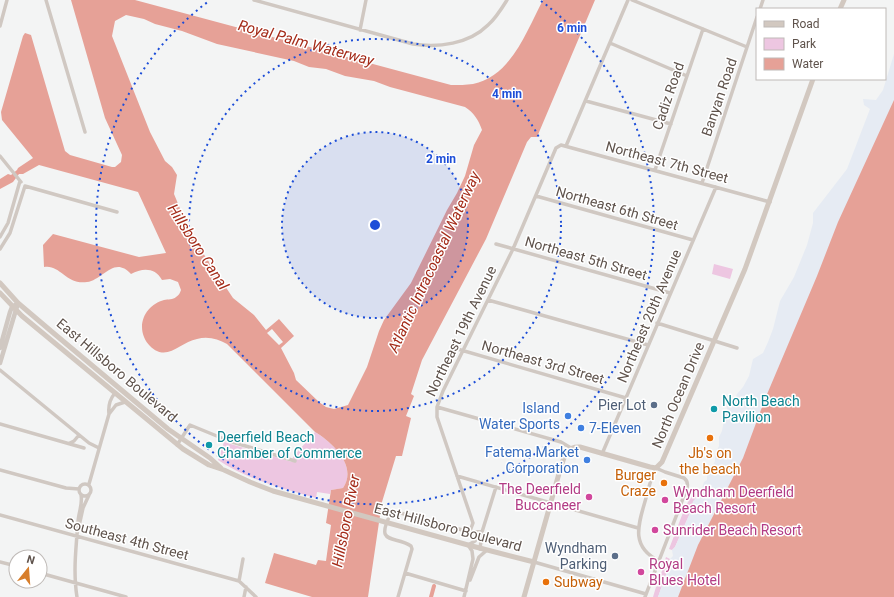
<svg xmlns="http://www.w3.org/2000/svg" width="894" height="597" font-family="Roboto,sans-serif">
	<rect width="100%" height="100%" fill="#f3f4f4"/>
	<path fill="#edc6e1" d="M714,264l19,5 -3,10 -18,-5z
		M315,432c17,10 43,34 28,56l-12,2 -1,4 -13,-2 -1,6c-34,-10 -68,-18 -98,-38l6,-18 68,20 1,-5z
		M699,490l2,1 -1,4 -5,4 -5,14 -15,34 -3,3 -3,-1 15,-39h3l-2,-2 5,-10z
		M666,557l4,2 -3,13 -9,25h-5l3,-10 2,-1 6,-23 3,-1 -2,-2z"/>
	<path fill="#e6ebf3" d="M894,54v229l-128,314h-108l9,-25 3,-13 3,-3 -1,-6 3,-3 15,-34 3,-12 7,-6 4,-13 3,-2v-5l3,-3 5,-11v-6l4,-9v-9l3,-6 2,-11 -1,-5 4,-5v-4l7,-3 3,-9 6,-7 6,-11 4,-17 10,-6 5,-11 5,-13 7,-28 14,-24 13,-32 6,-22v-10l34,-44 23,-60 -6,-4 -1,-6 13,1 7,-10z"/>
	<path fill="#e6a197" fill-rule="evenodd" d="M71,0h64l316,85c8,0 15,0 22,-1 38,-7 54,-54 70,-84h52l-58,137h-6l-4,5 -41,97 -64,121 -11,34 3,2 -8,20 5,2 -9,38h-6l-14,46 -14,95h-56l-47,-14 9,-30 42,12 2,-5 8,1 5,-36 -5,-2 5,-33 12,-2c15,-22 -11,-46 -28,-56l-88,-88c-9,-5 -19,-8 -30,-5 -17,3 -30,24 -47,7 -5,-5 -8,-12 -8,-19 0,-13 10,-24 22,-27 4,-1 9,0 12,-3 3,-2 4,-4 5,-7l-3,-8 -8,-3 -8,1c-7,-13 -20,-12 -31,-6 -17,-19 -28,6 -44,8 -21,3 -27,-18 -43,-15l-1,-22 10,-11 86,23 27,-4 -28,-61 -99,-27 -16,9h-4l-6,8 -13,7v-10l8,-5 3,1 6,-5 1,-2 15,-10 -31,-38 -1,-8 22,-76 2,-3 6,2 34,116 5,4 42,12h3l6,-5 1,-7 -17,-37zM126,15l18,4 11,5 27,7 35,13 77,17 15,6 17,2 19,7 29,5 16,6 75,20c9,6 13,12 17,23l-8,15 -9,31 -8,17 -10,17 -36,73 -27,37 -5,11 -12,36 -19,38 -14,4 -8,-2 -7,-5 -23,-22 -2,-7 -13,-25 13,-12 -15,-17 -13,11 -12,-15 -21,-17 -42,-63 -17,-41 3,-19 -5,-8 -7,-6 -15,-29 -38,-96 3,-15zM272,329l11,13 -4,3 -12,-12z
		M894,100v497h-216l20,-52 45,-87 22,-59 52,-123 21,-54z"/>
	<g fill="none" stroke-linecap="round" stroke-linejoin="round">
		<path stroke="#e6a197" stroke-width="4" d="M431,597l3,-11"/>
		<path stroke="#d0c8c2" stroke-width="3.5" d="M46,0l39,132
			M254,0l159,44c25,4 56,0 75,-19 8,-7 14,-17 19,-25
			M632,0l115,47
			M760,9l3,-9
			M0,26l7,-26
			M360,30l6,-30
			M610,43l77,33
			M586,101l85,23
			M566,146l62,-146
			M0,156l21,26
			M655,170l48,-141
			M702,183l55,-166
			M25,186l92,26
			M536,196l157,44
			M0,237l8,-14 12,-42
			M496,244l174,49
			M0,249l10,-16 15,-47
			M488,300l160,45
			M657,323l80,25
			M454,348l172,50
			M0,370l89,73 10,5
			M437,407l124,35 10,6
			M109,414l7,-9 9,-3
			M0,424l84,24
			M70,443l4,-2 5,-6
			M177,445l13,-20 39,16 66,20
			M602,454l114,-267
			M0,470l66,18 13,1
			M457,476l181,52
			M79 490a6 6 0 1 1 12 0a6 6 0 1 1-12 0Z
			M89,484l20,-70c-1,-8 1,-15 6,-21
			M0,515l239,66 17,16
			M79,526l4,-18 6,-13
			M470,531l3,-8 -36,-106v-10l6,-16 70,-142 43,-101 5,-3 209,57
			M480,549l2,-17 14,-45
			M0,562l16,4
			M534,562l112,32
			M40,573l86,24
			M405,573l61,18
			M470,580l9,-23 8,-7
			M239,581l4,-22
			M77,597c-4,-24 -1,-50 1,-74 0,-10 5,-18 3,-28
			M244,597l2,-10
			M398,597l14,-48 -1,-3c-16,-11 -37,0 -20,-33l6,-1 69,19 16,1
			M464,597l9,-38 -1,-8 -4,-6 7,-4 7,-9
			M645,597l42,-109c1,-4 1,-7 -3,-10l-19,-6 -9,-4c-5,9 -7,19 -10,30 -7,25 -17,48 13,63"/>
		<path stroke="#d0c8c2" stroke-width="4.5" d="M0,348l10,-36 2,-5 3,-2
			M0,363l18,-60"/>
		<path stroke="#d2c8c0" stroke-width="5" d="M840,9l4,-9
			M0,283l18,20 33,28 117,98 42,29 11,10
			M0,293l22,23 161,133 26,16 15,5 26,12 23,9 195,54 66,17
			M524,597l36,-127c4,-12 5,-24 20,-23l70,20 6,1 6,-6 83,-193 68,-190"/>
	</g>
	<circle cx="375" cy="225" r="93" fill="#1d4ed8" fill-opacity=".12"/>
	<g fill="none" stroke="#1d4ed8" stroke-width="2" stroke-dasharray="2 4">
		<circle cx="375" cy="225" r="93"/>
		<circle cx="375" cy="225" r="186"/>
		<path d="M541 1A279 279 0 1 1 209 1"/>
	</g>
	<g fill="#5c6f8a" stroke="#fff" stroke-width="1.5">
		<circle cx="654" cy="405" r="4"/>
		<circle cx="615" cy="556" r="4"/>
	</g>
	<g fill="#0f9aa8" stroke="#fff" stroke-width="1.5">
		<circle cx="714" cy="409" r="4"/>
		<circle cx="209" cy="445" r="4"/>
	</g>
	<g fill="#3f7fe0" stroke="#fff" stroke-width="1.5">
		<circle cx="568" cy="416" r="4"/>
		<circle cx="581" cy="428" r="4"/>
		<circle cx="587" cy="460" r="4"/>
	</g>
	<g fill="#e8710a" stroke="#fff" stroke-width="1.5">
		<circle cx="710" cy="438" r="4"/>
		<circle cx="664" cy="483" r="4"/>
		<circle cx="546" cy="582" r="4"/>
	</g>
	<g fill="#d1479c" stroke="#fff" stroke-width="1.5">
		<circle cx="589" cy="497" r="4"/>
		<circle cx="665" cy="500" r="4"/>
		<circle cx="655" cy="530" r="4"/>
		<circle cx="641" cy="572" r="4"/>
	</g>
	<g text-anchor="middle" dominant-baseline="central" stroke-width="3" stroke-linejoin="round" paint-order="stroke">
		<g font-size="14" fill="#5f534c" stroke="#fff">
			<text transform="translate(668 96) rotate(-71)">Cadiz Road</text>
			<text transform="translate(719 97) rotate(-71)">Banyan Road</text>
			<text transform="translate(667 162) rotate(15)">Northeast 7th Street</text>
			<text transform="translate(617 208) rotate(16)">Northeast 6th Street</text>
			<text transform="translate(586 258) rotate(16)">Northeast 5th Street</text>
			<text transform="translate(649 316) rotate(-67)">Northeast 20th Avenue</text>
			<text transform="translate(461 331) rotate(-64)">Northeast 19th Avenue</text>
			<text transform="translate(543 362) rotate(16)">Northeast 3rd Street</text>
			<text transform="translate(117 370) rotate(40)">East Hillsboro Boulevard</text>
			<text transform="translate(678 395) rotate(-67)">North Ocean Drive</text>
			<text transform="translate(448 527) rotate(15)">East Hillsboro Boulevard</text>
			<text transform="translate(127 539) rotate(15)">Southeast 4th Street</text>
		</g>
		<g font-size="14" fill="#0d838f" stroke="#fff" text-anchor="start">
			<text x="722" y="401">North Beach<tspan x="722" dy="16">Pavilion</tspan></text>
			<text x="217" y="437">Deerfield Beach<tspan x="217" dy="16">Chamber of Commerce</tspan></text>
		</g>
		<g font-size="14" fill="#4e5e75" stroke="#fff" text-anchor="end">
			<text x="646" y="405">Pier Lot</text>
			<text x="607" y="548">Wyndham<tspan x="607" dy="16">Parking</tspan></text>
		</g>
		<g font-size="14" fill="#366cbe" stroke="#fff" text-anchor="end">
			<text x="560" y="408">Island<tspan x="560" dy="16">Water Sports</tspan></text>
			<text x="589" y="428" text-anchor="start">7-Eleven</text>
			<text x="579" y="452">Fatema Market<tspan x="579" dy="16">Corporation</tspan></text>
		</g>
		<g font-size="14" fill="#c56008" stroke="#fff">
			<text x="710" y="453">Jb's on<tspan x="710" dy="16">the beach</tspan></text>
			<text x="656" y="475" text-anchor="end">Burger<tspan x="656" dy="16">Craze</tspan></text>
			<text x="554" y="582" text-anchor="start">Subway</text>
		</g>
		<g font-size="14" fill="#b23c85" stroke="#fff" text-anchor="start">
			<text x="581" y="489" text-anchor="end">The Deerfield<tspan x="581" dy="16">Buccaneer</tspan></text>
			<text x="673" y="492">Wyndham Deerfield<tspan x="673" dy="16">Beach Resort</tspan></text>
			<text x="663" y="530">Sunrider Beach Resort</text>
			<text x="649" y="564">Royal<tspan x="649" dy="16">Blues Hotel</tspan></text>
		</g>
		<g font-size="15" font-style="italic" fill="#a42b19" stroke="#fff">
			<text transform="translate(306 43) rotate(15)">Royal Palm Waterway</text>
			<text transform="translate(198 247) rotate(57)">Hillsboro Canal</text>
			<text transform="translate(434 262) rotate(-65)">Atlantic Intracoastal Waterway</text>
			<text transform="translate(346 521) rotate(-79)">Hillsboro River</text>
		</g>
	</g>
	<circle cx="375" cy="225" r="6" fill="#1d4ed8" stroke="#fff" stroke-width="2"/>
	<g font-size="12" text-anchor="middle" font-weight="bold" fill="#1d4ed8" stroke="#fff" stroke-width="3" stroke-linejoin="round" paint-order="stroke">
		<text x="572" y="32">6 min</text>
		<text x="507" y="98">4 min</text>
		<text x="441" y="163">2 min</text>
	</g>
	<rect x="756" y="8" width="130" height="72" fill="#ffffff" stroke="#bfbab7"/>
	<rect x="764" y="21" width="20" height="6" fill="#d2c8c0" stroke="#bfbab7"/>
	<text x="792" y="28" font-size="12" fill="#5f534c">Road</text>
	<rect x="764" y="38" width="20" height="12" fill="#edc6e1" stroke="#bfbab7"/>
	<text x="792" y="48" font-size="12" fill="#5f534c">Park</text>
	<rect x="764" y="58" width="20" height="12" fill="#e6a197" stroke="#bfbab7"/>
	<text x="792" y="68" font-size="12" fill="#5f534c">Water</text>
	<g transform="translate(28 569) rotate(17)"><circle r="19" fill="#ffffff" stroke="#bfbab7"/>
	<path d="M0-3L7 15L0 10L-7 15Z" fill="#d77e2b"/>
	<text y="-6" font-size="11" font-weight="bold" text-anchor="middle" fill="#5f534c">N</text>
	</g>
</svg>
